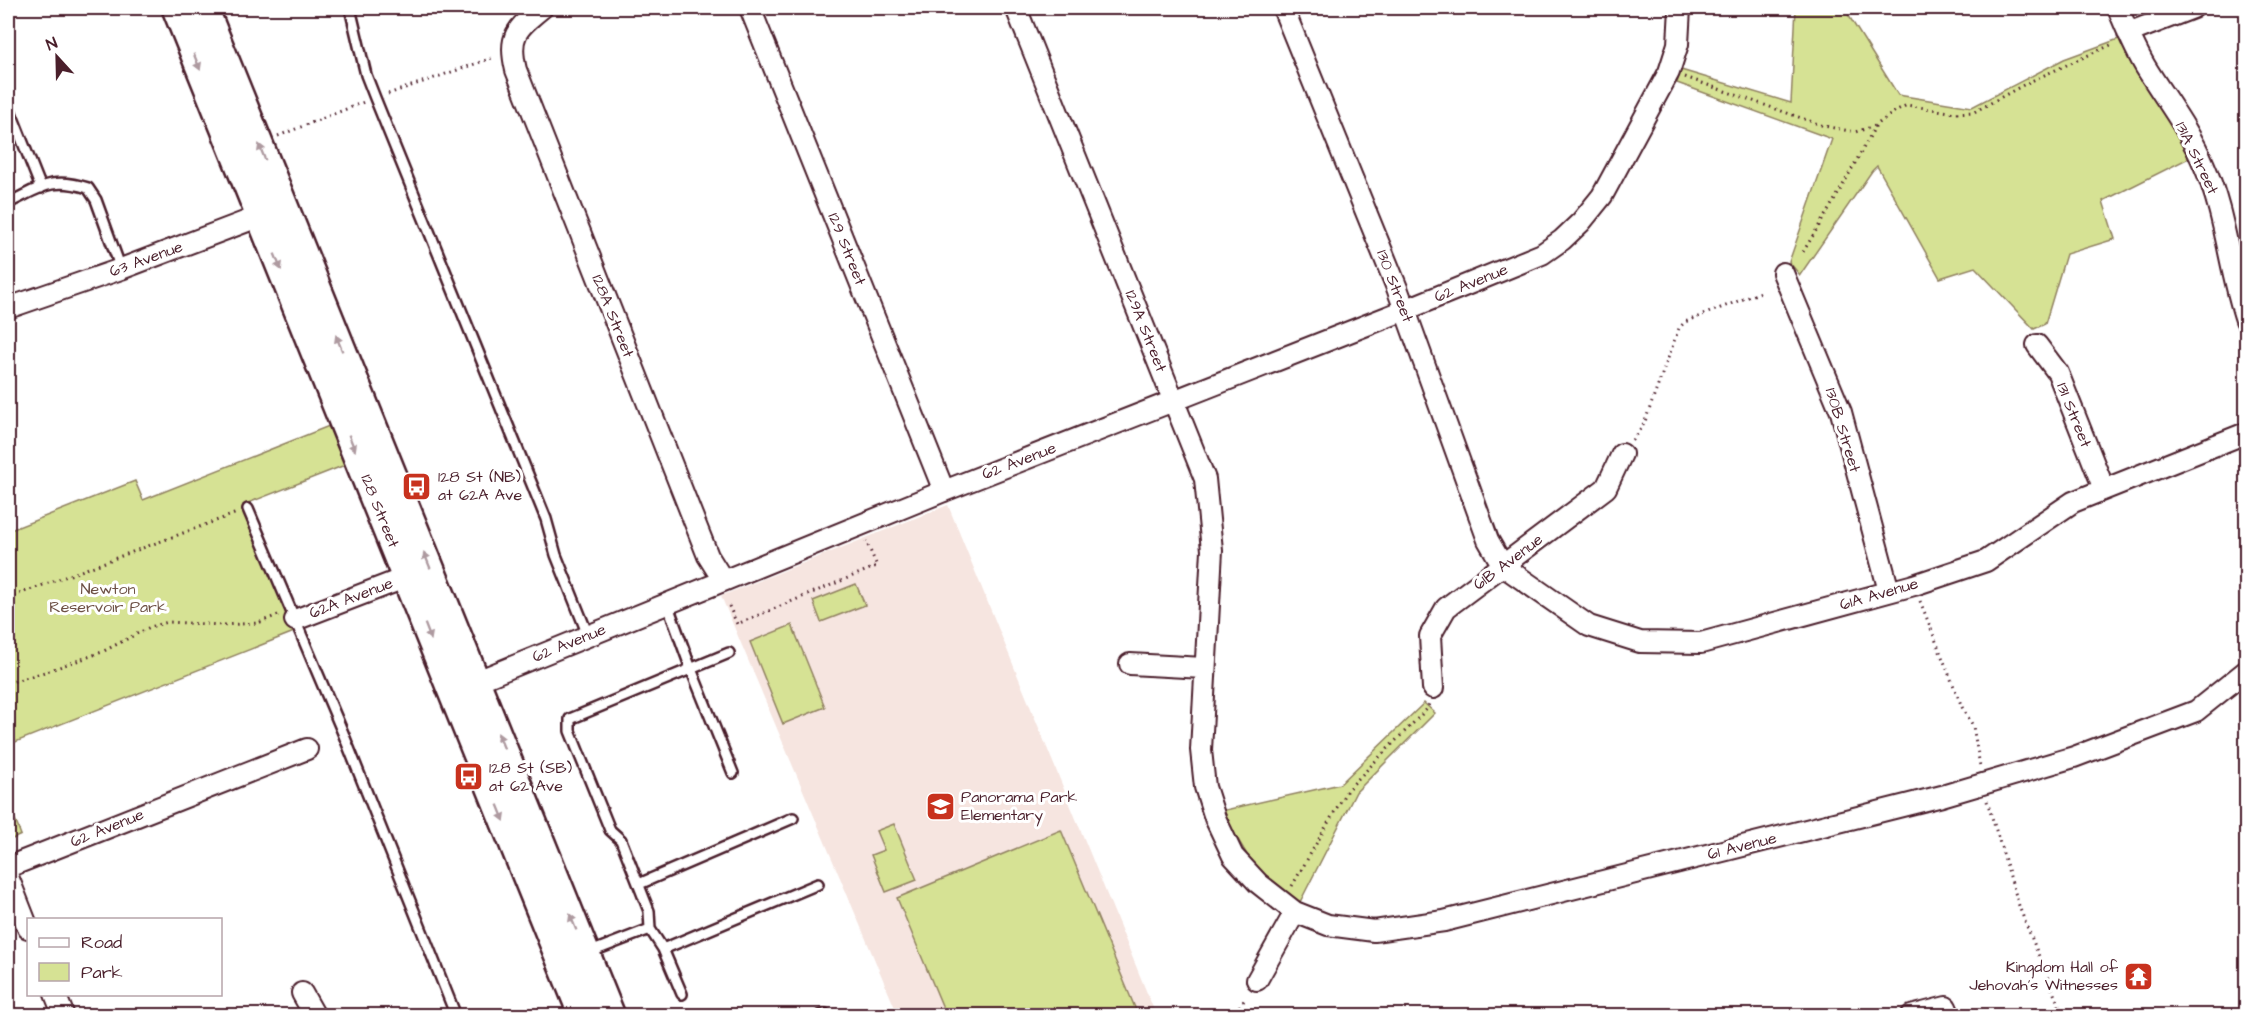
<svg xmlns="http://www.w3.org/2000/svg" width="2254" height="1023" font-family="'Architects Daughter',sans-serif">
	<rect width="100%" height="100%" fill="#fff"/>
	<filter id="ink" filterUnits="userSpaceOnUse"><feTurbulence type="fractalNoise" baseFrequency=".0167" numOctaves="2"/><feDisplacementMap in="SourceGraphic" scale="12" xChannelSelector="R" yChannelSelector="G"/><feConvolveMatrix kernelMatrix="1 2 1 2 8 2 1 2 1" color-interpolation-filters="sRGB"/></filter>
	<g filter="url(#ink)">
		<path fill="#f6e5e0" d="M948,505l208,510h-258l-177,-419z"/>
		<path fill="#d6e294" stroke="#908060" stroke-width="1.5" d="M1796,8h48l54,87 74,12 92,-48 60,-22 69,119 -90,45 12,38 -49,15 -21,70 -11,5 -59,-62 -35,11 -63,-112 -5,5 -72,104 -11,-13 43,-123 -155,-56 4,-13 110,33z
			M329,426l16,39 -102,40 51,127 -286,113v-214l127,-50 8,19z
			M856,584l9,21 -44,17 -8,-21z
			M792,625l33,82 -42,17 -33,-82z
			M1424,703l11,10 -79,79 -58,114 -36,-26 -41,-69 119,-27z
			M8,801l13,34 -13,6z
			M894,824l23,56 -31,12 -15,-37 13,-5 -8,-19z
			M1061,830l77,185h-192l-49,-117z"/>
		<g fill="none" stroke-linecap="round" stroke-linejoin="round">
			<defs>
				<path id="service" d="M350,8l16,67 9,23 171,421 10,36 32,80
					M8,105l33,83
					M8,203c32,-15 43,-27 80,-15l8,12 25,69
					M248,509l95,224 113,283
					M667,603l24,66 42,104
					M639,884l154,-66
					M663,949l155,-65
					M588,953l62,-24
					M682,994l-19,-45 -13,-20 -1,-18 -28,-71 -11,-10 -40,-99v-12l159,-66
					M820,1016l5,-2v2"/>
				<path id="minor" d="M542,8c-26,21 -34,28 -26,62l192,486 15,24
					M750,8l194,483
					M1016,8l189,471 7,71 -11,200 4,37 10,31 18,38 25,27 37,29 33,13 46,6 70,-10 498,-125 132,-39 122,-46 50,-40
					M1283,8l114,280 91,252 15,26 86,60 51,16 61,1 213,-58 72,-24 87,-59 173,-69
					M2118,8c8,20 16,39 27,58 20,33 44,63 59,99 22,50 25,104 42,155
					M2128,33l65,-25
					M1783,273l58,139 48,179
					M8,308l113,-39 150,-57
					M2037,345l21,28 46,116
					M295,620l112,-43
					M1130,664l74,4
					M465,686l479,-195 461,-181 137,-56 20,-14 19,-18 21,-26 67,-124 9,-28 2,-36
					M1433,688l-3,-52 16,-28 160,-120 16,-34
					M8,867l299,-118
					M8,877l20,51
					M1257,980l38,-68
					M302,993l13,23
					M55,994l9,22
					M1911,1016l35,-9 4,9"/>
				<path id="secondary" d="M176,8l407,1008
					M204,8l407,1008"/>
			</defs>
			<use href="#service" stroke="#4a1f2b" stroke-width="14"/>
			<use href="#minor" stroke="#4a1f2b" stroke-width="24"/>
			<use href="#secondary" stroke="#4a1f2b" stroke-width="32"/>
			<path stroke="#4a1f2b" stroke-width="3" stroke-dasharray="1.5 4.5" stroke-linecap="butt" d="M1685,77l139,49 31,6 20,-6
				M388,94l107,-37
				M278,136l86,-34
				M1803,252l34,-56 39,-71 21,-15 10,-5 48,8 19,-1 55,-30 84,-38
				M1632,440l12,-16 35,-96 6,-6 76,-30
				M8,598l229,-85
				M1920,601l42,106 11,19 7,40
				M729,606l8,18 140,-58 -11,-25
				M8,683l40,-12 54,-19 48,-25 18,-5 55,3 35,-2 20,-8
				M1987,801l33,108 43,107
				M1292,886l55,-96 80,-81 2,-5
				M1232,1016l14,-18"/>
			<use href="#service" stroke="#fff" stroke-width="9"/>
			<use href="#minor" stroke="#fff" stroke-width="20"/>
			<use href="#secondary" stroke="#fff" stroke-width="27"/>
		</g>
		<defs><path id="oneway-solid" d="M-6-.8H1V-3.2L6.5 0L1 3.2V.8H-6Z" transform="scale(1.5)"/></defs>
		<g fill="#ae9aa0">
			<use href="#oneway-solid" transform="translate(197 62) rotate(68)"/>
			<use href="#oneway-solid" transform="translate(262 152) rotate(-112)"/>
			<use href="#oneway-solid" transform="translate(278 262) rotate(68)"/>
			<use href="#oneway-solid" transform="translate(339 343) rotate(-112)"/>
			<use href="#oneway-solid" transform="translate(352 443) rotate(68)"/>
			<use href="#oneway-solid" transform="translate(427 560) rotate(-112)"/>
			<use href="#oneway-solid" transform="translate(428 632) rotate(69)"/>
			<use href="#oneway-solid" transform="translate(501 741) rotate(-112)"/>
			<use href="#oneway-solid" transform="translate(501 813) rotate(68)"/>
			<use href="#oneway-solid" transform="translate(573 922) rotate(-112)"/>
		</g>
	</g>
	<defs>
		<symbol id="bus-square" viewBox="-11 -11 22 22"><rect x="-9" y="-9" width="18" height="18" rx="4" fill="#c8321e" stroke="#fff"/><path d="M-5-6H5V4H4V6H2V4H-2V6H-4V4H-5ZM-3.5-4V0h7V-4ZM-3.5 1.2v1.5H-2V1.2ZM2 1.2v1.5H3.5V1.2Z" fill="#fff"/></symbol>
		<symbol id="school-square" viewBox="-11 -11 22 22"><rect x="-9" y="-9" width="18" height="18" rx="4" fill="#c8321e" stroke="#fff"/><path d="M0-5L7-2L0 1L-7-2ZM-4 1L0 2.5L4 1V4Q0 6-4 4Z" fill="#fff"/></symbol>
		<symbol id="temple-square" viewBox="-11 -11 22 22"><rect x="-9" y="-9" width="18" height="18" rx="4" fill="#c8321e" stroke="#fff"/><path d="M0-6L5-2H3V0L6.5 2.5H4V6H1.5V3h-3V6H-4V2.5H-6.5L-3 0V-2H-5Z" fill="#fff"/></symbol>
	</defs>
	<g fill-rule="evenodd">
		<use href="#bus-square" x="400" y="470" width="33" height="33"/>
		<use href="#bus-square" x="452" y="760" width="33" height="33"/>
		<use href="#school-square" x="924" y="790" width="33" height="33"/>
		<use href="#temple-square" x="2122" y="960" width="33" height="33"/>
	</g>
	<g text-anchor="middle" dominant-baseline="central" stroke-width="6" stroke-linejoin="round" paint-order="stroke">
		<g font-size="16" fill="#4a1f2b" stroke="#fff">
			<text transform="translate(2197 158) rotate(64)">131A Street</text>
			<text transform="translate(847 249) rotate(68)">129 Street</text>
			<text transform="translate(146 259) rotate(-20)">63 Avenue</text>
			<text transform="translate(1471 283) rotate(-22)">62 Avenue</text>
			<text transform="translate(1395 286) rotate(69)">130 Street</text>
			<text transform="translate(613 316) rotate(68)">128A Street</text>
			<text transform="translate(1146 331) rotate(68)">129A Street</text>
			<text transform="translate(2074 415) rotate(68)">131 Street</text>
			<text transform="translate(1843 430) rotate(73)">130B Street</text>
			<text transform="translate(1019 461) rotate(-21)">62 Avenue</text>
			<text transform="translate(380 511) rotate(68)">128 Street</text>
			<text transform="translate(1508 562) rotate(-37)">61B Avenue</text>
			<text transform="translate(1879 594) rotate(-16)">61A Avenue</text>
			<text transform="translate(351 598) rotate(-21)">62A Avenue</text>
			<text transform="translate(569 643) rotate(-22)">62 Avenue</text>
			<text transform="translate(107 828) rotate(-22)">62 Avenue</text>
			<text transform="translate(1742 846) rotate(-14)">61 Avenue</text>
		</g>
		<g font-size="16" fill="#4a1f2b" stroke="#fff" text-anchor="start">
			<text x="438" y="477">128 St (NB)<tspan x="438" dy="18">at 62A Ave</tspan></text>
			<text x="489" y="768">128 St (SB)<tspan x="489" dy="18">at 62 Ave</tspan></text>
			<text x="961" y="797">Panorama Park<tspan x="961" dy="18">Elementary</tspan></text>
			<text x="2118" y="967" text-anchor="end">Kingdom Hall of<tspan x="2118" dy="18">Jehovah's Witnesses</tspan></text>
		</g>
		<g font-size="16" fill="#6d5045" stroke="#fff">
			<text x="108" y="589">Newton<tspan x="108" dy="18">Reservoir Park</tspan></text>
		</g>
	</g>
	<rect width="2254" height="1023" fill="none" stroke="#fff" stroke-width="30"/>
	<rect x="15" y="15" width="2224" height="993" fill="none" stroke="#4a1f2b" stroke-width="2" filter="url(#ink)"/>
	<rect x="27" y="918" width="195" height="78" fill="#ffffff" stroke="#b7a5aa" stroke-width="1.5"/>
	<rect x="39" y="938" width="30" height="9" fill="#ffffff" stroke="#b7a5aa" stroke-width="1.5"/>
	<text x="81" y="948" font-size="18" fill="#4a1f2b">Road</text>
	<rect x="39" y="963" width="30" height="18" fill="#d6e294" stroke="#b7a5aa" stroke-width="1.5"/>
	<text x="81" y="978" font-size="18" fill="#4a1f2b">Park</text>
	<g transform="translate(57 57) rotate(338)" stroke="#ffffff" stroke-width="4.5" paint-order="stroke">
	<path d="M0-4.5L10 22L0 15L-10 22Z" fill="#4a1f2b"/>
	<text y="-9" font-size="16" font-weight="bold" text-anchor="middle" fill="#4a1f2b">N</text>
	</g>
</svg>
